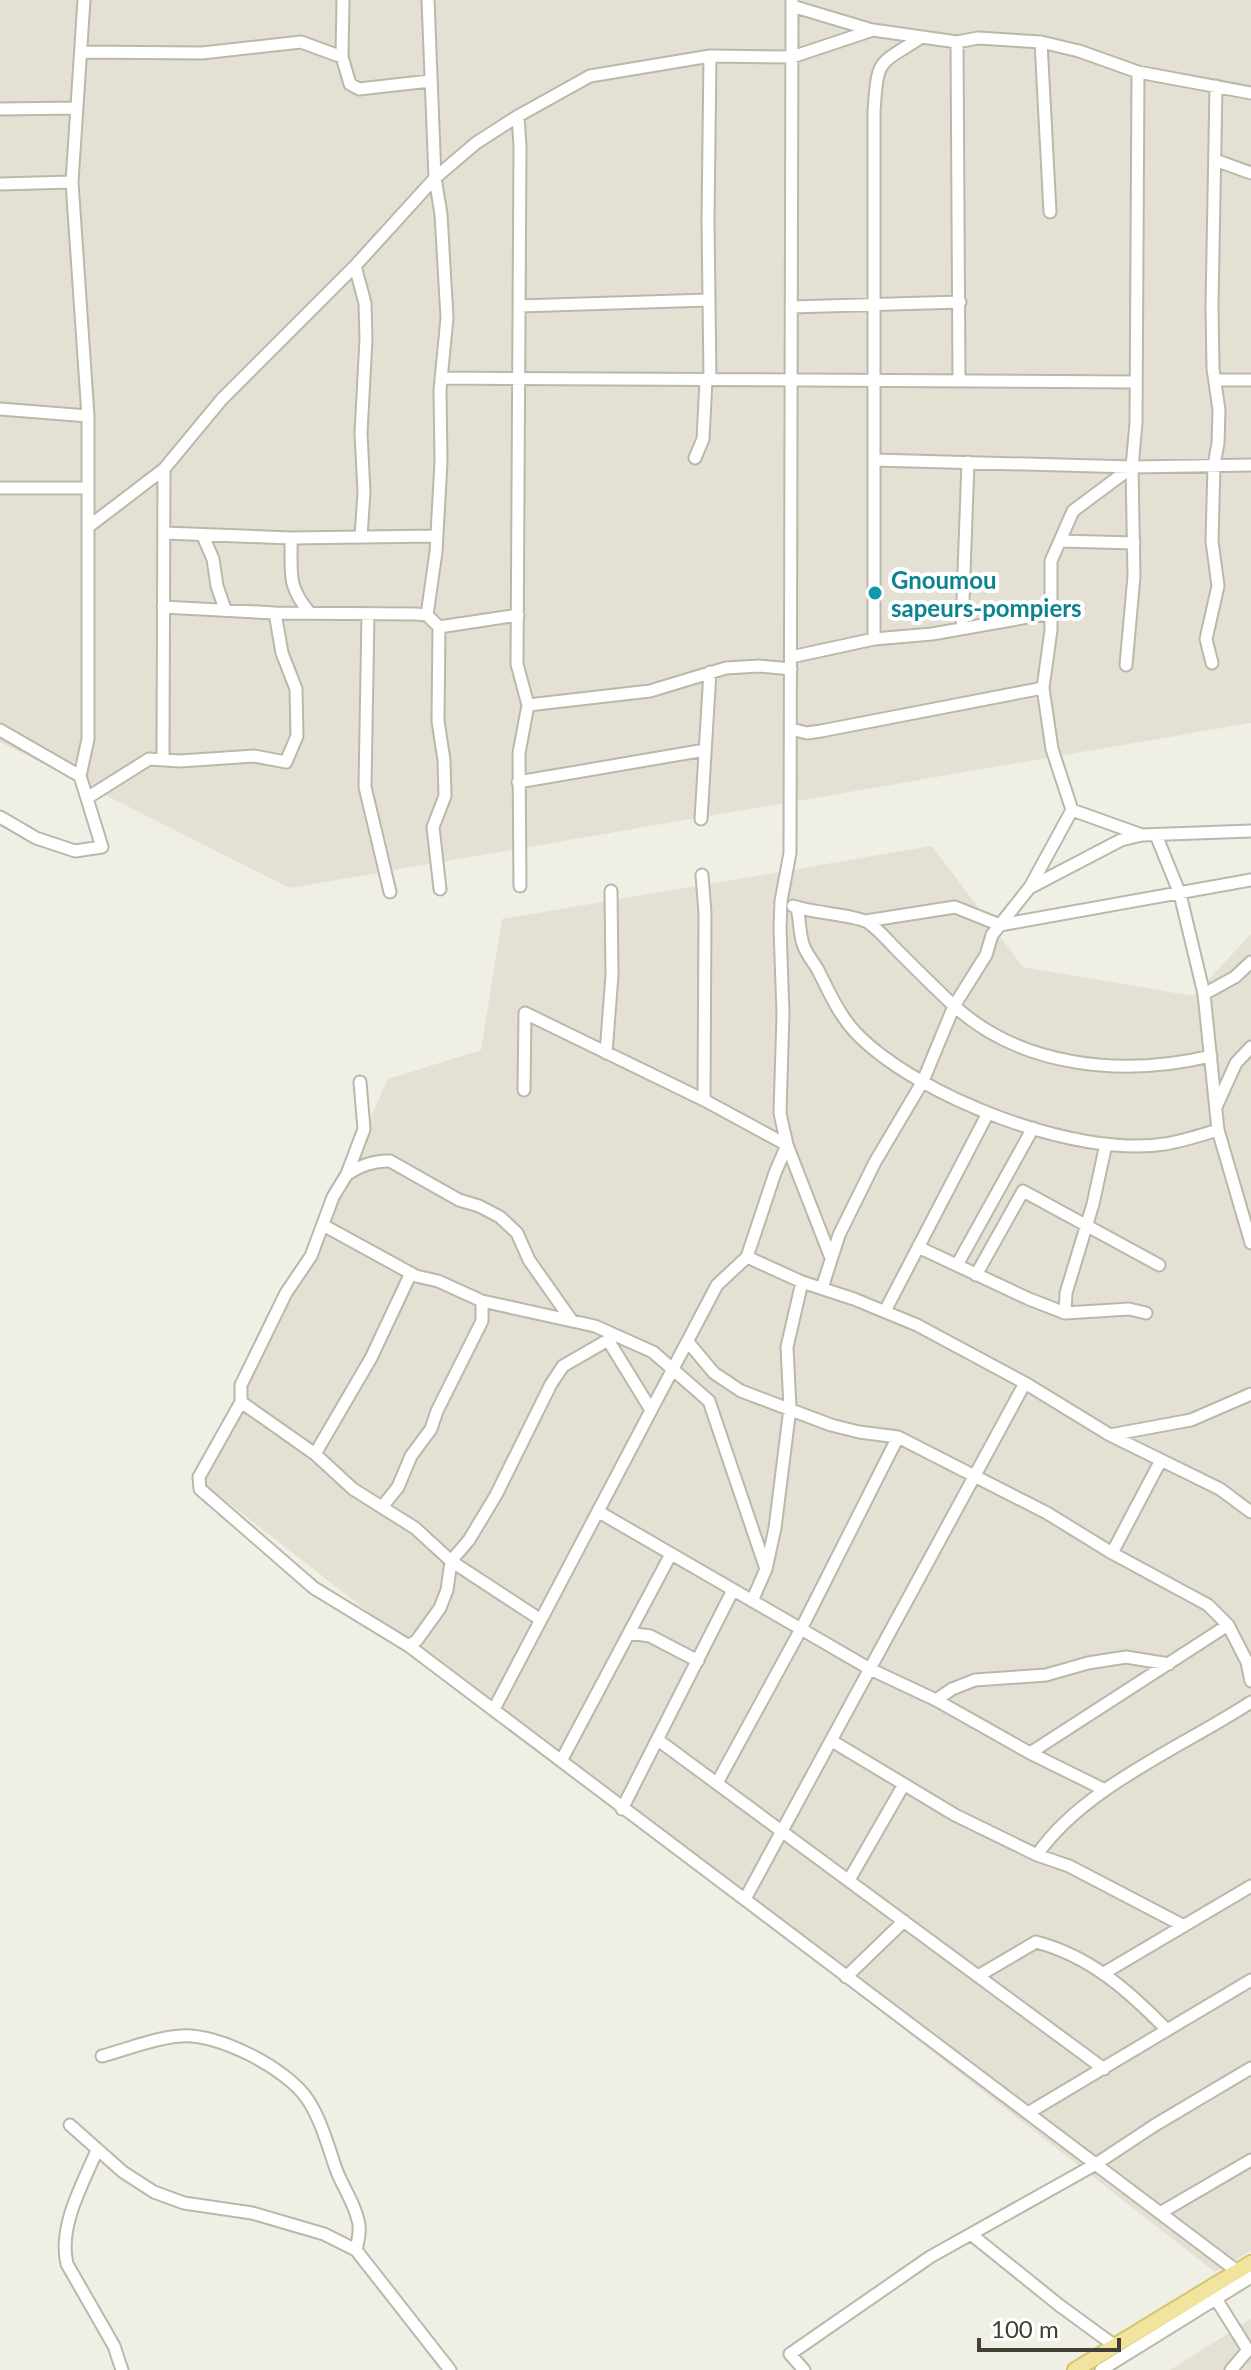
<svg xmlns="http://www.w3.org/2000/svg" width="1251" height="2370" font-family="Lato,sans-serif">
	<rect width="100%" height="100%" fill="#f0efe6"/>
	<path fill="#e4e1d4" d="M0,0h1251v723l-961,165 -290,-146z
		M932,846l91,121 170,29 58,-62v1317l-36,21 -1012,-789 185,-404 93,-29 21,-131z
		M1251,2319v51h-81z"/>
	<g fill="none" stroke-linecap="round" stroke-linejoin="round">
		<defs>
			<path id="minor" d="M792,6l80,24
				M957,42l2,339
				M1041,42l9,170
				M82,52l120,1 99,-11 41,15 8,27 9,5 71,-8
				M342,57l1,-57
				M0,109l76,-1
				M518,116l2,30 -3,518 11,41 -9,48 1,133
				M1215,160l36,13
				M0,184l72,-2
				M355,266l10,37 1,36 -5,94 3,59 -3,45
				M519,306l190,-6
				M791,307l169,-5
				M441,378l695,4
				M710,380l-2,-160 2,-164
				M1217,380h34
				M0,409l88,7
				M695,458l8,-19 3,-59
				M874,460l258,7 119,-2
				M0,488h88
				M88,527l76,-58 58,-70 133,-133 80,-88 41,-35 42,-27 72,-40 120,-20 82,1 81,-27 84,12 21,-4 63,4 38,9 59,21 113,21
				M164,533l127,5 144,-2
				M203,536l10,23 4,27 8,23
				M291,538c1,35 -5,47 19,75
				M1060,541l74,2
				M163,607l112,6 141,1 11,1 12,12 79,-12
				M368,614l-3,173 25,105
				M427,615l9,-63 5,-90 -1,-72 7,-72 -6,-104 -6,-36 -7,-178
				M439,627l-1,94 6,39 1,36 -12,31 7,62
				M962,628l6,-166
				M874,639v-528c4,-54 3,-45 48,-74
				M791,657l83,-18 58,-5 119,-21
				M1212,663l-6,-24 12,-53 -6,-45 2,-76 4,-22 1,-33 -6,-41 -1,-63 4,-220
				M1126,665l8,-89 -2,-109 4,-44 2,-351
				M528,705l122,-14 76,-23 33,-2 32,3
				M791,729l16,4 14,-2 222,-43
				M0,730l80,46
				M163,758l1,-289
				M518,782l187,-32
				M87,798l62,-39 31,2 74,-5 32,6 11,-26 -1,-47 -14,-36 -7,-40
				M1072,810l70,25
				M0,817l36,21 39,13 27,-4 -22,-71 8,-37v-323l-16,-234 12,-182
				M701,819l9,-147
				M1156,835l24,59 24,100
				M702,875l3,38 -1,187
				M1031,887l90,-47 21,-5 109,-4
				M793,906c19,7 64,9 76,17 10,7 18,17 27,26 18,18 37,37 56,55 69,64 171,73 259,52
				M797,908c3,11 2,24 6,36 3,10 10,17 15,26 11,22 21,45 38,63 62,64 220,125 309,111 18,-3 36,-9 53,-14
				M866,921l89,-14 45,18 251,-45
				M1251,962l-16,15 -31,17 14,136 33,113
				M606,1053l6,-78 -1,-84
				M360,1082l4,47 -17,45 -14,23 -22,59 -25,37 -45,92v17l74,52 38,35 62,39 36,33 90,59
				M524,1090l1,-77 179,87 83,45 44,113
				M1216,1107l20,-44 15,-16
				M348,1174c11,-8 28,-14 42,-13l69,39 20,6 21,11 17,16 12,27 43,61
				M323,1225l93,51 22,5 44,20 113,25 58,26 56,49 57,168
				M918,1247l111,52 36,14 64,-4 17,4
				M747,1257l55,25 52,17 63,26 108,58 85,52 110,54 31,23
				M957,1265l76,-137
				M976,1275l47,-84 136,74
				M822,1288l17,-53 36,-73 48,-81 31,-75 32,-51 6,-20 38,-48 42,-77 -20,-61 -9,-61 8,-58v-69l22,-50 59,-44
				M885,1311l103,-198
				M1065,1313l1,-20 27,-89 13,-60
				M608,1340l43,70
				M688,1342l26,31 27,18 90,34 28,7 39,5 149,76 65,40 96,52 20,20 19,37 4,19
				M241,1402l-42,75 1,12 114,99 95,58 8,-6 23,-32 7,-18 4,-29 18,-21 27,-45 55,-111 12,-18 45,-26 5,-6
				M1110,1435l81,-15 60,-26
				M315,1454l56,-96 40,-85
				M382,1507l16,-20 13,-31 20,-27 6,-18 45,-90v-20
				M599,1512l271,157 66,31 94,53 75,37
				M1112,1553l48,-91
				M752,1601l14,-32 9,-41 15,-120 -3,-61 15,-65
				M629,1633l21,3 48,25
				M409,1646l828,625
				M936,1700l16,-11 23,-9 71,-5 42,-12 38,-6 43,7
				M494,1709l223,-424 30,-28 28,-84 12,-28 -7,-32 3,-99 -3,-86 1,-27 9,-48 2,-853
				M658,1740l446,329
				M832,1741l123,74 82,40 32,11 115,60
				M1030,1753l198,-128
				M561,1761l110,-207
				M717,1783l84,-154 97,-192
				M622,1809l111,-219
				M1037,1855c45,-67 147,-109 214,-153
				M849,1880l54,-94
				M745,1899l280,-516
				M1104,1973l147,-87
				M978,1976l58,-34c54,14 93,49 131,88
				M846,1977l58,-56
				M102,2056c26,-7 52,-18 78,-20 37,-4 108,33 128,64 13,20 20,46 28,69 6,17 18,33 22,51 3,9 0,21 -2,30
				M1028,2113l223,-133
				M70,2125l53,47 31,20 30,11 68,10 72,21 32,16 94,120
				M97,2150c-14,34 -39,76 -30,114l47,82 8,24
				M1160,2213l91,-53
				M972,2235l87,70 56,41
				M1216,2299l32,51 -17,20
				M804,2370l-14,-16 140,-97 166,-93 59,-39 96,-57
				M1101,2370l150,-93"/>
			<path id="major" d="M1075,2370l176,-107"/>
		</defs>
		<use href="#minor" stroke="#bbb7aa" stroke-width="15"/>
		<use href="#major" stroke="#d4c370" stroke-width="18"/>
		<use href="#minor" stroke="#fff" stroke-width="11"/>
		<use href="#major" stroke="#f1e49e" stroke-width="14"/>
	</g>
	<circle fill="#0f9aa8" stroke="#fff" stroke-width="3" cx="875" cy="593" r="8"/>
	<g text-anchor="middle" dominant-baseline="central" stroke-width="8" stroke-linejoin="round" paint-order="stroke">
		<g font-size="24" font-weight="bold" fill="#0d838f" stroke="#fff" text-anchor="start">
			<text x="891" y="579">Gnoumou<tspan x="891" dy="28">sapeurs-pompiers</tspan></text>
		</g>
	</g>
	<path d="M979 2338v12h140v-12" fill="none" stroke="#423f36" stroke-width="4"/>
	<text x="991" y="2338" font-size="24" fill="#423f36" stroke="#ffffff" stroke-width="6" paint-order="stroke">100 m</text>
</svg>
